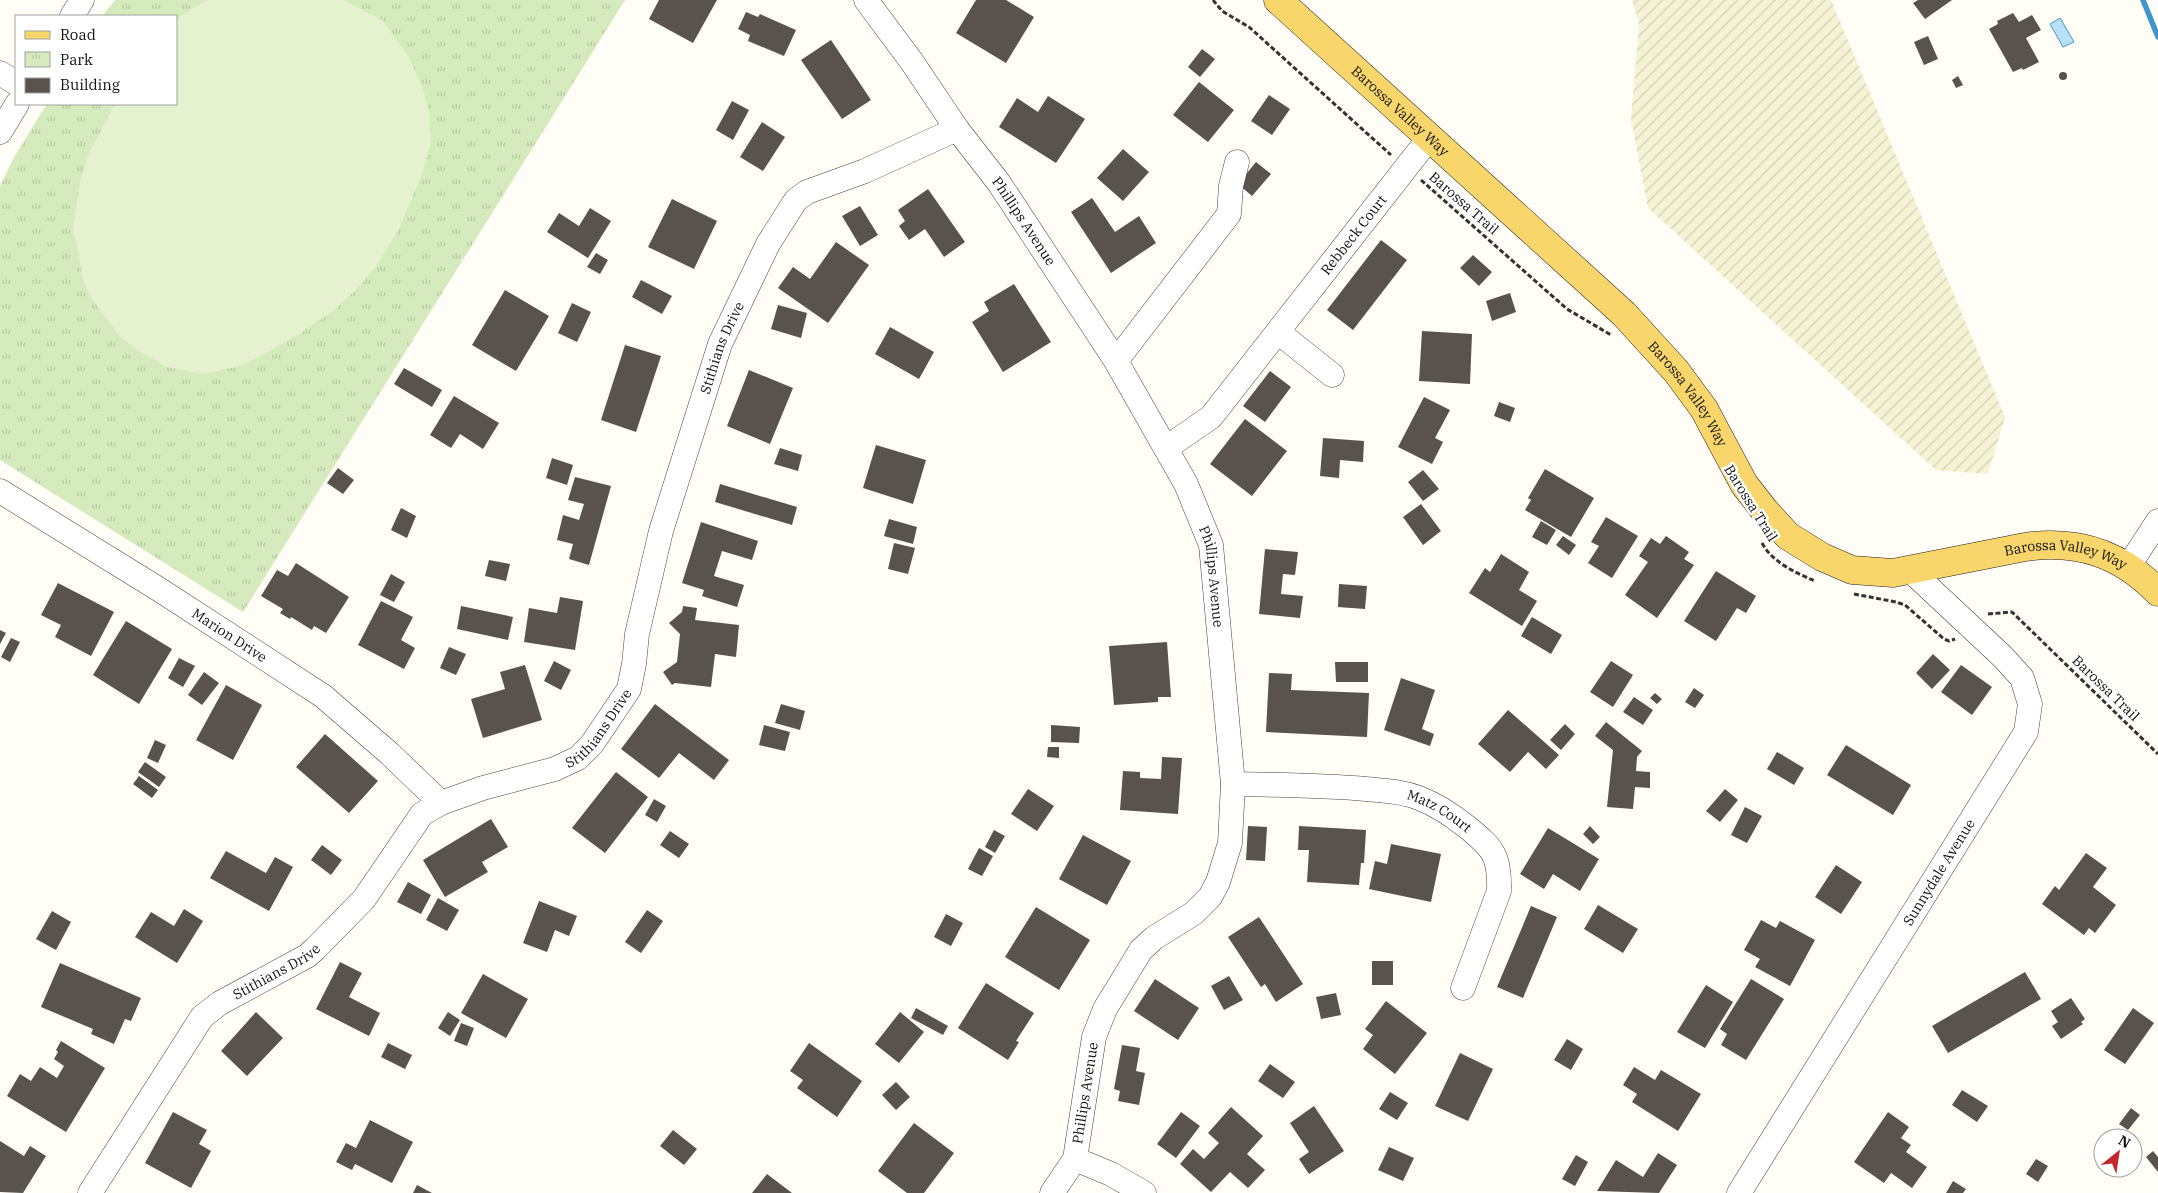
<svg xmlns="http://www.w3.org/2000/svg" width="2158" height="1193" font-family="'IBM Plex Serif',serif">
	<defs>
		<pattern id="farmland-furrows" width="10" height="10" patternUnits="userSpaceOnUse" patternTransform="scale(1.25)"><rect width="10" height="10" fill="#f6f3d4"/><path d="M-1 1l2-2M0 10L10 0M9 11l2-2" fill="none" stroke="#d2cfb5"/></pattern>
		<pattern id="park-tufts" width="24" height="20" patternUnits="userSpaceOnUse" patternTransform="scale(1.25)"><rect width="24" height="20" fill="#d5ebbd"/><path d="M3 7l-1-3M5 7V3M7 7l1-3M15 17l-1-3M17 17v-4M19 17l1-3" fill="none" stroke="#b6c8a1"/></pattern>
	</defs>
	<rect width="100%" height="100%" fill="#fffdf5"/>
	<path fill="url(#farmland-furrows)" d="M1632,0h199l174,417 -17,57 -52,-4 -288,-262 -17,-89 8,-95z"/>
	<path fill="url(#park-tufts)" d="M115,0h510l-382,612 -243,-152v-274l14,-29 33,-53h129v-88h-74z"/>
	<path fill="#e6f2cf" d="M207,0h136l39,20 26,36 15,33 6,22 2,30 -8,30 -24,58 -24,39 -19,22 -23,21 -37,25 -52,29 -41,9 -36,-7 -33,-19 -16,-14 -26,-35 -9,-18 -4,-26 -6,-25 7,-48 9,-29 26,-49h61v-85z"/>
	<path fill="#b9e0f7" stroke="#3f96cf" d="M2060,18l14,24 -11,5 -13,-23z"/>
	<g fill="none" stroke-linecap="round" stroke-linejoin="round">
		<path stroke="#3f96cf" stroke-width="5.5" d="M2143,0l15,37"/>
	</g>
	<path fill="#5a524d" d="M659,0h58l-24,43 -44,-24z
		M976,0h30l28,17 -28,46 -50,-30z
		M1918,0h34l-27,19 -12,-16z
		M746,12l12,5 2,-3 36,16 -12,26 -36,-15 2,-6 -12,-6z
		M2013,13l6,9 13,-7 9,15 -15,8 13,24 -16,8 -1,-2 -9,4 -24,-43 9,-5 -1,-3z
		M1928,36l10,23 -14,6 -10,-23z
		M831,40l40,60 -29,19 -41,-59z
		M1202,49l13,10 -15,18 -12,-10z
		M2059 76a4 4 0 1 1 8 0a4 4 0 1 1-8 0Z
		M1958,76l5,9 -7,3 -4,-8z
		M1199,82l35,28 -26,32 -35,-27z
		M1269,95l21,14 -18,26 -21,-14z
		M1048,96l37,23 -29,44 -57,-36 18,-29 21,14z
		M732,101l17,9 -16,30 -17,-10z
		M762,122l23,15 -22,34 -23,-14z
		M1123,149l26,23 -26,29 -26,-23z
		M1256,162l15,12 -19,22 -14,-12z
		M928,189l37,53 -21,15 -19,-28 -16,11 -10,-14 6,-5 -7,-11z
		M1092,198l23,34 24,-16 17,27 -45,30 -40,-61z
		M672,199l45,22 -23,48 -46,-22z
		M860,206l18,29 -18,11 -18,-30z
		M590,208l21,13 -23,37 -41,-26 12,-19 20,13z
		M1381,240l26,20 -54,70 -26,-20z
		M836,242l33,23 -41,58 -50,-35 15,-21 17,12z
		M596,253l12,7 -8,14 -13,-7z
		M1473,255l19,17 -13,14 -19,-18z
		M641,280l31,16 -10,18 -30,-17z
		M1014,284l37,58 -48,30 -31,-50 17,-11 -5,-9z
		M505,290l44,26 -33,55 -44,-26z
		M1510,293l6,19 -24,9 -6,-20z
		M572,303l19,9 -14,30 -19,-9z
		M778,305l29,8 -6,25 -30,-9z
		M890,327l44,25 -15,27 -44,-25z
		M1422,331l50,3 -2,50 -51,-3z
		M625,345l36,11 -25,76 -35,-12z
		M404,368l38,22 -10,17 -38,-23z
		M749,370l44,18 -23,56 -43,-18z
		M1270,371l21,16 -26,35 -22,-16z
		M454,396l45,27 -16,26 -23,-15 -9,14 -21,-13z
		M1424,397l26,13 -15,28 8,4 -11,22 -34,-17z
		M1499,402l16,6 -5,14 -16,-6z
		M1245,419l42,32 -35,45 -42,-32z
		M1323,438l41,3 -1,21 -23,-2 -1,18 -19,-2z
		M876,445l50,15 -13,44 -50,-16z
		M780,448l22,7 -4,16 -24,-7z
		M552,458l21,7 -6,20 -21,-7z
		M338,468l16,12 -11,14 -16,-11z
		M1545,469l49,29 -23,39 -46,-27 6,-10 -3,-2z
		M1423,470l16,19 -16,12 -15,-19z
		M575,477l36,9 -22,79 -20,-6 4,-15 -16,-4 6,-25 16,5 5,-16 -16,-4z
		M720,484l77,23 -5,18 -77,-23z
		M1421,504l20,27 -18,14 -20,-28z
		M401,508l15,8 -9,22 -16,-8z
		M1606,517l32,19 -26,42 -24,-15 11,-17 -8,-4z
		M889,519l28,8 -4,17 -29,-8z
		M1541,521l15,9 -9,15 -15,-8z
		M701,522l57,19 -6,19 -30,-9 -8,25 30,9 -7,22 -35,-11 2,-6 -22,-7z
		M1563,536l13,9 -7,10 -13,-10z
		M1666,536l23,16 -5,7 10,6 -37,53 -32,-23 23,-33 -9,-6 12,-18 9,6z
		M894,543l21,5 -7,26 -20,-5z
		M1265,549l33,3 -3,23 -12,-1 -2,20 22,2 -3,22 -41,-4z
		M1501,554l28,18 -10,18 18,11 -15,25 -53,-33 16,-25 5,4z
		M489,560l21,4 -4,17 -21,-5z
		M296,563l53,34 -23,36 -12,-7 -2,4 -21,-13 -1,2 -10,-6 3,-4 -22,-13 16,-26 11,6z
		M1716,571l40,25 -10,17 -9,-5 -21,33 -32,-20z
		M391,574l14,8 -11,20 -14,-7z
		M58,583l56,29 -23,44 -36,-19 6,-12 -20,-10z
		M1339,584l28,2 -2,23 -27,-2z
		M560,597l23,4 -8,49 -51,-8 5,-34 28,5z
		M381,601l32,16 -12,23 14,8 -11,21 -46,-24z
		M461,606l52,11 -5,23 -51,-11z
		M683,606l14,2 -2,12 44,5 -3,32 -21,-3 -4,33 -36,-4 -3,2 -9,-13 14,-10 3,-28 -11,-11 13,-11z
		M1532,617l30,18 -11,19 -30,-18z
		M126,621l46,28 -33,55 -46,-29z
		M0,630l6,3 -6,11z
		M11,638l9,4 -10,20 -9,-5z
		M1167,642l4,55h-13v5l-44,3 -5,-59z
		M449,647l17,7 -10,21 -16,-7z
		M1933,654l17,16 -18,19 -16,-16z
		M179,658l16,8 -12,21 -15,-9z
		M554,661l17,9 -10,20 -17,-9z
		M1611,661l22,14 -20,32 -23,-15z
		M1335,662h33v20h-32z
		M525,665l17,55 -59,18 -12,-39 34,-10 -5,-17z
		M1961,665l31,22 -20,28 -31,-23z
		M204,672l15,11 -17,22 -14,-10z
		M1269,673l23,1 -1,16 78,3 -2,44 -101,-5z
		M1401,678l34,12 -13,39 12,5 -4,12 -46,-16z
		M226,685l36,20 -29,55 -37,-20z
		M1694,688l10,7 -9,13 -10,-6z
		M1655,693l7,6 -5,5 -7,-6z
		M1634,697l19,13 -10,15 -20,-13z
		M655,704l74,56 -15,20 -35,-27 -20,25 -38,-29z
		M781,704l24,7 -5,19 -25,-7z
		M1508,710l51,45 -13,14 -18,-17 -18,20 -32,-28z
		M1606,722l36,29 -5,6 -1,14 14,1v16l-15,-1 -2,22 -26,-2 6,-57 -18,-14z
		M1565,724l10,10 -14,16 -11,-10z
		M764,725l26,7 -5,19 -26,-6z
		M1051,725l29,2 -1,16 -28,-1z
		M325,734l53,47 -29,32 -53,-46z
		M155,740l11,5 -8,18 -11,-5z
		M1846,745l65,40 -18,30 -66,-40z
		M1048,747h11v11l-12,-1z
		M1777,752l27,16 -10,17 -27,-16z
		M1162,757l20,1 -4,56 -58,-4 3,-39 17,1v6l21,1z
		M145,762l21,15 -7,10 -21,-15z
		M616,772l32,25 -43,56 -33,-25z
		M139,776l19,14 -6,8 -19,-14z
		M1028,789l26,17 -17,25 -26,-17z
		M1725,789l13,11 -18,22 -14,-11z
		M654,799l12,7 -9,16 -12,-7z
		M1745,807l17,9 -15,27 -16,-8z
		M491,819l17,28 -26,15 6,10 -43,25 -22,-37z
		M1248,826l19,1 -2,34 -19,-1z
		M1299,826l67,4 -2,33h-3l-2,22 -52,-3 2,-32h-11z
		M1590,826l10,11 -7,7 -10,-10z
		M1548,828l51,31 -19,32 -27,-17 -9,15 -24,-15z
		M994,830l11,6 -10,17 -10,-6z
		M670,831l19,13 -10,14 -19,-13z
		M1083,835l48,26 -24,44 -48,-26z
		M1391,844l50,10 -10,48 -62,-13 6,-28 12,3z
		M322,845l20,15 -11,15 -20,-15z
		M979,848l14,8 -11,20 -14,-7z
		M226,851l40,22 9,-16 18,10 -24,44 -59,-33z
		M2086,853l21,15 -14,19 23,18 -21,28 -6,-5 -5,7 -42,-31 13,-18 4,4z
		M1836,865l26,17 -21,32 -26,-17z
		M408,882l23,13 -10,19 -24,-12z
		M438,898l21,12 -12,21 -21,-11z
		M539,901l38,15 -8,20 -14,-6 -8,22 -24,-9z
		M1598,905l40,24 -15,24 -39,-24z
		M1531,906l26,11 -34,81 -26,-11z
		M1036,907l54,33 -31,50 -54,-33z
		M184,909l19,12 -26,42 -42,-26 16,-25 23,14z
		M647,910l16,11 -22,32 -16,-11z
		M52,911l19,11 -15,28 -20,-11z
		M946,914l17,9 -12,23 -17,-9z
		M1259,917l44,67 -27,18 -11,-18 -4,3 -33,-50z
		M1761,920l15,8 4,-7 35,19 -25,46 -35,-19 5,-8 -16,-9z
		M1372,961h21v24h-21z
		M340,962l22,11 -13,24 31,16 -11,23 -53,-27z
		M60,963l81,35 -10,23 -6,-2 -11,25 -23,-10 2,-5 -52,-22z
		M2025,972l16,27 -93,54 -16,-27z
		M483,974l45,25 -22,39 -45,-25z
		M1229,976l14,24 -19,10 -13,-24z
		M1155,979l44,29 -21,32 -44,-29z
		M1751,979l33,20 -38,61 -25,-15 6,-11 -7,-5z
		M986,983l48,30 -18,28 3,1 -11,18 -50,-32z
		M1706,985l27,17 -28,46 -28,-16z
		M1336,993l5,22 -20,4 -5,-22z
		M2071,998l14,21 -4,3 2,2 -22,15 -9,-13 6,-4 -7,-11z
		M1386,1001l41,32 -32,41 -32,-25 10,-14 -8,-6z
		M916,1008l32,18 -5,9 -32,-17z
		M2133,1008l21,15 -29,41 -21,-14z
		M256,1012l27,26 -36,38 -26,-25z
		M448,1012l12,8 -10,16 -12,-8z
		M900,1012l24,20 -25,31 -24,-19z
		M461,1023l13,5 -7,18 -13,-5z
		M1567,1039l16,10 -12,21 -17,-10z
		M61,1041l44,27 -39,64 -59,-36 13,-22 11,7 9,-14 17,11 7,-12 -10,-7 4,-7 -2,-2z
		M388,1043l24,12 -7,14 -24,-12z
		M809,1043l53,38 -25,36 -40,-29 6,-8 -13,-9z
		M1122,1045l18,3 -4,23 9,2 -6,32 -21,-4 2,-10 -6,-2z
		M1460,1053l33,16 -25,52 -33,-15z
		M1270,1064l25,18 -12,16 -25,-17z
		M1634,1067l21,13 6,-10 40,24 -23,37 -46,-29 5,-8 -14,-9z
		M896,1082l14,15 -14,13 -14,-15z
		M1962,1090l26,16 -11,16 -25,-17z
		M1390,1092l18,11 -11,17 -18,-11z
		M1314,1106l30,45 -35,23 -10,-15 10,-7 -19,-29z
		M1231,1107l32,29 -16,18 18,16 -17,18 -18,-16 -19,20 -31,-28 13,-15 11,10 15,-16 -11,-10z
		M2131,1108l9,7 -12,15 -9,-6z
		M173,1112l34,18 -8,14 12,7 -20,37 -46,-25z
		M1181,1112l19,14 -24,32 -19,-14z
		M1888,1112l21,15 -8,11 10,7 -5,7 21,15 -15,21 -21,-15 -7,10 -30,-21z
		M370,1120l43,22 -21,41 -37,-19 -3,6 -16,-8 10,-19 10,5z
		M914,1123l40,30 -30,40h-17l-29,-22z
		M673,1130l24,19 -13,16 -24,-19z
		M0,1141l24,15 6,-10 16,10 -23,37 -23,-1z
		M1389,1147l25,11 -11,23 -25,-11z
		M2153,1151l5,6v15l-12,-15z
		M1658,1153l19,12 -18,28 -62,-2 19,-31 27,17z
		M1576,1155l12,7 -13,24 -13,-7z
		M2036,1159l12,7 -10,16 -12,-8z
		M767,1174l25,19h-40z
		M1953,1181l13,8 -3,4h-17z
		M417,1185l15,8h-19z"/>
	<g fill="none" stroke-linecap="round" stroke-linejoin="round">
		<defs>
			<g id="minor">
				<path id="s1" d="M866,0l46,62 45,67 42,54 117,178 70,123 25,61 22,239 -3,59 -12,39 -8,15 -16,16 -40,25 -13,12 -36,59 -11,28 -19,122 -23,34"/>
				<path d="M72,16l10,-16"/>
				<path d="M0,73l16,10"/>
				<path d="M0,132l17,-28"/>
				<path d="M1278,332l54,43"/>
				<path d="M1116,361l113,-147 2,-28 6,-24"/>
				<path id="s2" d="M1166,448l45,-31 219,-280"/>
				<path id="s3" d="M0,491l160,99 163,106 67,58 51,49"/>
				<path d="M2128,567l30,-46"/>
				<path id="s4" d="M1233,784c45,1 89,1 133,5 18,2 36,2 53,9 18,7 33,17 48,29 27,22 33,29 32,64l-36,97"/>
				<path d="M1075,1159l36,15 33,19"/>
				<path id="s5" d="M90,1193l112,-176 18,-14 87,-47 8,-7 49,-50 58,-85 19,-11 42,-15 72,-19 23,-11 14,-14 37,-55 5,-25 3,-30 24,-103 59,-187 48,-100 28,-44 11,-8 58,-21 92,-42"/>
				<path id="s6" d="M1739,1193l287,-461 4,-28 -8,-26 -19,-21 -93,-87"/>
			</g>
			<g id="major">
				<path id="s7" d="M1278,0l346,314 52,57 28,38 40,75 21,27 23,25 34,21 30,13 41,3 132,-26c53,-8 96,7 133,45"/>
			</g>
		</defs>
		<use href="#minor" stroke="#444" stroke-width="25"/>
		<use href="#major" stroke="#222" stroke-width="29"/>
		<path stroke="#333" stroke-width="3" stroke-dasharray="5 2.5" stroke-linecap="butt" d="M1213,0l9,11 27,16 142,128
			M1421,180l146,129 44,26
			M1762,543c10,19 34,30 53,38
			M1854,594l42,8 9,3 39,34 5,2 6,-2
			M1988,614l24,-2 146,142"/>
		<use href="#minor" stroke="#fff" stroke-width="24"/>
		<use href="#major" stroke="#f9d66b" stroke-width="28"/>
	</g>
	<g text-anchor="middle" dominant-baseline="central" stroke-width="5" stroke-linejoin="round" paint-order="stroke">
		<g font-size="14" fill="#111" stroke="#fff">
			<text stroke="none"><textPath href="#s7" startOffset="165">Barossa Valley Way</textPath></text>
			<text transform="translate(1464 203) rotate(41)">Barossa Trail</text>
			<text stroke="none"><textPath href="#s1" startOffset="272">Phillips Avenue</textPath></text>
			<text stroke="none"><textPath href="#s2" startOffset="286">Rebbeck Court</textPath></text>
			<text stroke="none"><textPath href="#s5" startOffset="1121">Stithians Drive</textPath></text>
			<text stroke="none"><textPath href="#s7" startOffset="570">Barossa Valley Way</textPath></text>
			<text transform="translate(1751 503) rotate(58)">Barossa Trail</text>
			<text stroke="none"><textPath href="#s7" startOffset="1035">Barossa Valley Way</textPath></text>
			<text stroke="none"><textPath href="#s1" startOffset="678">Phillips Avenue</textPath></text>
			<text stroke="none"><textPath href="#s3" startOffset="271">Marion Drive</textPath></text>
			<text transform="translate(2106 688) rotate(44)">Barossa Trail</text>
			<text stroke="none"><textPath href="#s5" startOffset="716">Stithians Drive</textPath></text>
			<text stroke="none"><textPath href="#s4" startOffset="211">Matz Court</textPath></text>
			<text stroke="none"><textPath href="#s6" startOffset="378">Sunnydale Avenue</textPath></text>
			<text stroke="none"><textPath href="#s5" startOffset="296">Stithians Drive</textPath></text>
			<text transform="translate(1085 1093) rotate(-81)">Phillips Avenue</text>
		</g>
	</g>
	<rect x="15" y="15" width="162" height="90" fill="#ffffff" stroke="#a0a0a0"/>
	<rect x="25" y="31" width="25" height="8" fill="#f9d66b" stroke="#a0a0a0"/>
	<text x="60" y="40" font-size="15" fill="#111111">Road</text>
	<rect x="25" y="52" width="25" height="15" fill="url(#park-tufts)" stroke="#a0a0a0"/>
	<text x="60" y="65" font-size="15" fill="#111111">Park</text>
	<rect x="25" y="78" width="25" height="15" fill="#5a524d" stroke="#a0a0a0"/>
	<text x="60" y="90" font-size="15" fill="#111111">Building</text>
	<g transform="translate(2118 1153) rotate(30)"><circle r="24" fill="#ffffff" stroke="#a0a0a0"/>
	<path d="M0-4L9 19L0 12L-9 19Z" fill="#c4262e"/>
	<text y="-8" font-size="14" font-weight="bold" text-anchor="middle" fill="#111111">N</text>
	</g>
</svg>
